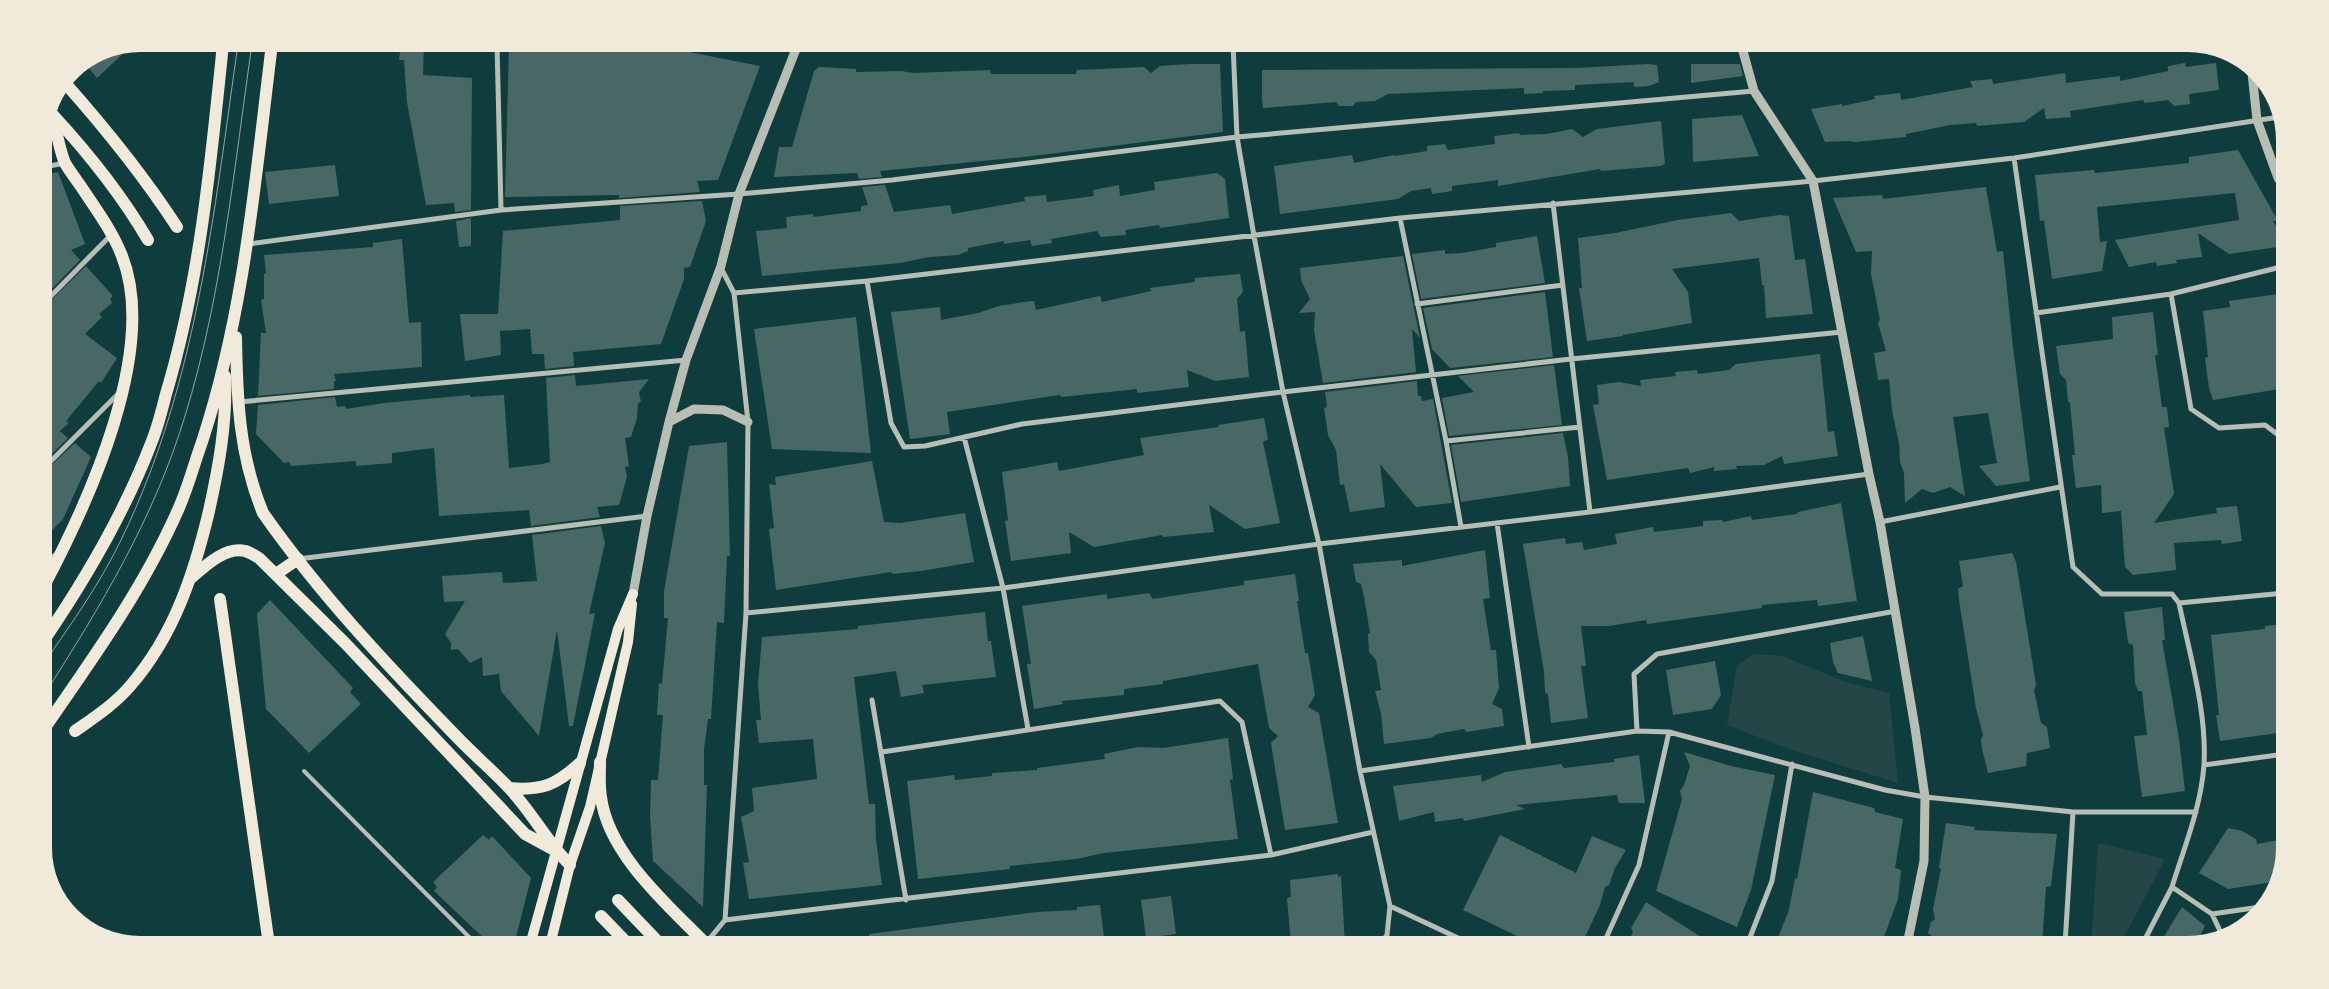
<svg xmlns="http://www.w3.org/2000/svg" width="2329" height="989" font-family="'Public Sans',sans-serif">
	<rect width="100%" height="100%" fill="#0f3d3e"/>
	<path fill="#244646" d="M1754,654l28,2 64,26 43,11 9,90 -109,-34 -62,-24 10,-60z
		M2098,843l67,16 -45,86h-29z"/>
	<path fill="#486865" d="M401,44h23l-1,31 49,3 -1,132 -16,2 -1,-9 -28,2 -19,-103 -3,-42h-5z
		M509,44h140l111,22 -42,114 -21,1 3,11 -81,6v-3l-114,2z
		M132,45l-35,33 -12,-15 19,-12z
		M2185,63l1,4 30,-4 3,27 -30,4 1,10 -16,2 -6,-6 -23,3 -2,-3 -73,11 1,6 -25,2 -2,-11 -20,14 -47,4 -1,-3 -26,2 -44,9v3l-51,5 -6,-1 -24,1 -14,-33 31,-5v2l33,-7 -1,-3 26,-3 1,7 72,-13 -3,-6 22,-2 1,5 72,-11 1,10 54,-7v5l48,-10v-5z
		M1190,64h30l3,68 -190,24 -153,15 2,6 -23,2 -2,-6 -83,4 5,-30h13l22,-76 5,-4 37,2v3l45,-1 13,2 76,-3 1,4h85l1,-4 67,-3 7,6 9,-7z
		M1648,64l9,1 2,17 -10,4 -15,1v-5l-59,3v5l-32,1v2l-19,1v-6l-136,6 -13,7 -19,1 -3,4h-14l-3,-4 -73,6 -1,-9v-29l316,-2z
		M1691,64h49l3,12 -52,7z
		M1742,115l17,41 -66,6 -1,-43z
		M1661,121l4,43 -4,2 -60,5 -1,-2 -102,17v-6l-46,6v5l-20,3 -1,-6 -20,3 -13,8 -118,15 -6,-48 78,-11 2,8 40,-8 1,1 32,-5v-5l18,-2 3,6 47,-6 -1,-8 25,-3 1,2 27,-1 25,-5 11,8 14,-8z
		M2238,150l40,71h-5l12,20v5l-56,8 -31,-21 4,24 -26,3 1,3 -20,3 -1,-4 -27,5 -14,-27 124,-20 -4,-27 -138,14 3,35 7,-1 -5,30 -50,8 -8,-59 -4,1 -5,-46 59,-5 1,3 48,-5 46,-5v-6z
		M335,165l4,31 -70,8 -4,-32z
		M58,172l27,72 -14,6 9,10 -36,37v-122z
		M1217,173l8,6 4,39 -69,10 -1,-3 -34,5 1,5 -25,2 -4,-6 -46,8 1,4 -20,3 -2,-6 -26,4v-3l-36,7v3l-10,4 -29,2 -29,6 -138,13 -6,-45 31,-3 -1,-11 27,-3v3l48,-6v-5l7,-1 -6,-18 23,-2 9,27 56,-7 2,9 73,-13 -1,-4 22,-2 1,7 47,-6 -1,-6 26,-5 1,11 35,-6 -1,-8z
		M1986,187l11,65 6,-1 10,96 17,134 -34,5 -17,-20 18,-3 -9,-50 -35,4 12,79 -15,-9 -17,6 -11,-4 -17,14 -1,-30 -4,-11 -1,-19 -7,-32 -3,-32 -11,1 -4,-27 12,-2 -8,-28 2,-3 -9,-46 1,-23 -16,1 -23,-54 49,-3 1,4z
		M702,201l4,20 -16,46 -6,1v11l-23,65 -88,8 1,14 -29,3 -1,-15h-12l-2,-25 -30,2 1,24 -36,6 -5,-47h38l5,-83 117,-11v-14z
		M1731,213l8,8 40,-6 10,1 6,44 10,-1 8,55 -47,4 -2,-33h-2l-3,-27 -87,11 16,23 4,31 -69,12v1l-36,5 -8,-53h3l-4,-50 37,-5 63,-13z
		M471,218v28l-12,1 -3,-26z
		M1537,236l8,47 -124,16 -9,-45 33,-4v4l17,-1 34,-6v-4z
		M402,239l7,84 12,-1 1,45 -88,7 2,7h-2v8l-76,7 3,-63h5l-5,-33 3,-1v-25l2,-1 -2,-18 109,-8v-4z
		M1403,256l17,82 -8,-9 4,43 -93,11 -9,-53 1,-18 -16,1 11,-14 -9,-19 -1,-12z
		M86,266l27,30 -3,3 2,4 -13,11 3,3 -17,17 32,24 -16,25 -2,-2 -33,40 3,2 -9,8 8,7 -24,24v-155z
		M1240,274l3,18 -6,7 3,33 5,-1 4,46 -34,4 -28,-11 2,17 -52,6v-4l-75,8 -3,-2 -112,17 3,22 -40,5 -19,-127 49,-5 1,13 37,-7 21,-7 25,-4 10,-1 2,9 64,-14 2,6 49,-11 -1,-3 45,-6v-4z
		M1545,292l8,65 -103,11 -18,-19 -9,-41z
		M2285,293v95l-72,12 -4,-12 -4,-30 3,-1 -5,-46 27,-4 -1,-6z
		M2153,312l5,43h-3l7,52h5l2,20 -5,1 10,66 -20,29 63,-10 -1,-5 21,-2 5,35 -20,3 -1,-4 -47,3 2,27 -43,5 -8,-8 -4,-56 -19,2 -1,-28 -25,3 -4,-33h3l-5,-52 -2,-2 -2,-21 -6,-6 -4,-28 57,-7 -1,-22z
		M856,317l15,136 -99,-4 -18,-120z
		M1820,354l8,78 6,-1 4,25 -54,8 -2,-8 -18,9 -28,1 1,3 -23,2v-4l-24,6 -2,-5 -81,12 -14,-75 6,-1 -2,-19 22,-3 22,4 -1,-6 36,-4 -1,-4 22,-2 1,4 31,-4 7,-6z
		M1554,365l8,60 -113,11 -7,-38 32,-6 -16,-16z
		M575,375l1,11 73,-7 -10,13 2,10 -3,1 -1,15 -6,19 -6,1 4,28 -4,1 2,10 -8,28 -22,2 3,10 -69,9 -2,-16 -90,6 -5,-68 -42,5v10l-36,3v-5l-65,5 -2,-4 -5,1 -28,-29 2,-29 77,-8 2,10 8,-1 1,3 38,-6 86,-8v2l34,-2 5,73 34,-4 7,-2 -4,-84z
		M1417,381l1,15h3l1,5 11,-2 19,104 -36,4 -36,-43 5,43 -35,5 -6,-28 -4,1 -4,-35 -8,-15 -4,-27 3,-1 -2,-15z
		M1264,418l4,21 -5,3 17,81 -35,6 -36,-24 5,27 -51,5 -1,-2 -68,12 -25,-15 2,21 -60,8 -6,-40 3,-1 -6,-48 55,-10 2,9 85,-16 -4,-17 79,-11 -1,-2z
		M1563,433l5,24 2,29 -109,16 -10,-57z
		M727,442l3,114h-3l-3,67 -7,-1 -6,97h-3l-4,30v36h3l-4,122 -50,-46 -3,-45 1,-36h7l5,-65h-6l2,-32 3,1 6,-66h-4v-27l25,-145z
		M75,443l16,14 -28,62 -19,20v-67z
		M872,461l12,61 16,1 65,-10 9,49 -53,9 -29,3 -1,-2 -115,18 -7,-61 5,-1 -5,-44 7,1 -1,-8z
		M1841,503l16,98 -39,5 -1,-6 -55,5v3l-115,16 -1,-4 -37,6h-28l5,40h-5l7,52 -37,5 -3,-29 -3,-2 -1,-20 -21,-128 42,-6 1,6 16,-2 2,8 33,-6 -2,-10 38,-7 1,5 49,-6v-5l19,-1 1,2 28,-6 1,4 45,-6 1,-2z
		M601,526l4,17 -16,71 6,-1 -22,113h-4l-12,-96 -18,106 -38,-45 -2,-17 -16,2 -1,-19 -12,6 -12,-14 -7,1v-7l-6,-9 20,-33 -21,1 -2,-26 60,-4 1,11 34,-2 -5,-46z
		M1485,550l5,48 -7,1 8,51h5l3,38 -7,16 10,5 2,17 -38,6 -2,-3 -27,5 -6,4 -47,6 -3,-31 -6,-22 6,-1 -5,-30 -7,-8 -1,-18 2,-1 -6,-36 -3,-13 -5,-2 -3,-18 49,-4v6z
		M2012,553l4,9 18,110 2,14 -2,4 7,33 6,4 3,21 -23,5 -1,13 -38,7 -6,-24 -1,-10 2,-4 -7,-27 -17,-108 -1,-11 5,-3 -4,-25z
		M1295,574l4,27h-2l8,52h3l7,42 -7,12 11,6 19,110 -53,7 -14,-87 7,-7 -9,-8 -11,-64 -95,17v3l-39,5v6l-62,6 1,3 -29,5 -7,-45h4l-9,-58 85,-12v5l42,-6 4,6 91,-14v-4z
		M270,600l83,88 -3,4 11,12 -52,49 -43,-44 -9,-95z
		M2162,607l3,33h-3l17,99 6,52 -43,6 -8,-61 13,-1 -5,-44h-4l-3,-8 -2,-38 -5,-2 -4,-31z
		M985,612l3,29h3l5,36 -74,8 2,8 -23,4 -5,-26 -42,6 15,127h6l1,36 6,45 -133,14 -6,-36 6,-1 -8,-45 13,-6 -2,-23 65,-9 -4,-40 -54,4 -3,-23h5l-3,-36 4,-47 96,-8v-3z
		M2285,624v108l-65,9 -4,-26h3l-8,-80 54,-6v-3z
		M1863,636l9,45 -34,-8 -5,-11 -3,-19z
		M1715,661l6,34 -9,14 -39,6 -7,-45z
		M1228,738l5,41 -3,1 8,59 -134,14 -28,6 -66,7v3l-92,10 -11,-98 47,-6 1,5 37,-4v-3l45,-3v-2l68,-9 -1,-5 34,-7 25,1z
		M1684,752l47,14 44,9 -24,115 -14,37 -81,-36 26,-92 -2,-8 4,-6 6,-19z
		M1639,755l6,48h-26l-2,-8 -101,10 9,4 -61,12 -1,-3 -28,4 -1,-10 -35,9 -6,-35 88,-11 1,7 23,-10 56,-8 3,4 50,-6v-3z
		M1813,792l61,16 1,4 28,7 -8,49 6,2 -3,29 -17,46h-106l14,-35 6,-32 2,1z
		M1946,823l29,4 -1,3 83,4 -6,52 -5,1 -4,58h-113l3,-9 -4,-3 3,-11 4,-3 -2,-10 8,-40 -2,-1z
		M2228,828l14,3 14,8 1,5 26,-5 1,16 -5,26 -51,8 -29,-16z
		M483,835l6,5 3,-4 39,42 -17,67h-23l-57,-54 3,-4 -4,-5z
		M1500,835l76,38 16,-37 34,14 -11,18 -6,17 -4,2 -5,18 -15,32 -5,3v5h-44l-73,-35z
		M1338,874v3l3,-1 4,69h-54l-4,-47 4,-1 -1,-17z
		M1171,896l5,38 -30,4 -5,-38z
		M1646,902l6,4 62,39h-87l6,-13 -2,-4z
		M1100,905l5,40h-236v-11l168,-22 40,-2v-3z
		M2182,907l23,19 -9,17 -8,2h-29z"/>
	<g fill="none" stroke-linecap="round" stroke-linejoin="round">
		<path stroke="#b8beb3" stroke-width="4" d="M304,771l173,174"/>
		<path stroke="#b8beb3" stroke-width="5" d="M497,44l4,166
			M779,44l18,2 167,-2
			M1233,44l4,93 17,99 29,156 36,152 41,227 30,135 -3,29 -7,10
			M2014,158l59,409 29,27h70l7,9c11,53 28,109 25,162 -3,42 -20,83 -32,122l40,27 10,21
			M44,167l21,-4
			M1553,203l37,309
			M1400,218l46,223 15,86
			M249,244l252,-34 238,-16 153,-14 345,-43 517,-46
			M721,268l13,25 14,129 -2,191 -21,307
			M867,281l24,142 13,24 21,-1 97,-22 261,-32 288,-33 271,-27
			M734,293l133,-12 533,-63 413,-37 201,-23 265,-41
			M2171,294l20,115 28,19 46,-3 20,15
			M44,303l68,-69
			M1417,304l146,-19
			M2036,313l135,-19 114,-28
			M239,402l447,-42
			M964,437l39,151 25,141
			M1446,441l134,-14
			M44,468l74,-74
			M1880,522l180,-35
			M1497,523l32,224
			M298,559l349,-43
			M44,566l10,-10
			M2179,603l106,-10
			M746,613l257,-25 316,-44 271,-32 279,-38
			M872,700l34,200
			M1637,731l-3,-57 23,-20 239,-43
			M882,752l338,-51 22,21 29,133
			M2204,765l81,-11
			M1360,771l277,-40 32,1 216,58 40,7 148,15h123
			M1390,906l83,39
			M2212,914l48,-7
			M706,943l19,-23 546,-65 102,-23
			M1603,945l36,-80 30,-133
			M1747,945l25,-64 20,-117
			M2065,945l8,-133
			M2142,945l30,-58"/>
		<path stroke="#b8beb3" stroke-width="9" d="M1741,44l13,47 59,90 56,293 11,48 35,206 10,69 -1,64 -17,84
			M2252,73l5,47 21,58 7,10
			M669,422l25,-13 29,1 25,12
			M633,594l14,-78 22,-94 17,-62 35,-94 18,-72 59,-150"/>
		<path stroke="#f1e9da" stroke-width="10" d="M530,945l88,-316 15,-35
			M550,945l20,-80 20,-58 38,-165 4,-38"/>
		<path stroke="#f1e9da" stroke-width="12" d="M65,83c41,46 78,92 112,144
			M53,115c36,39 68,79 95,125
			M236,337c1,63 3,118 27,176 56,80 124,152 192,222 17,18 37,35 54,53 23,24 38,54 61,77
			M276,574l22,-15
			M190,579c14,-12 35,-33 55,-28 5,1 10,5 14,7l86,85 180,191 31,17
			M44,586c44,-83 115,-236 78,-330 -10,-26 -27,-48 -42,-71 -5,-7 -11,-15 -15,-22 -6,-15 -9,-32 -12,-48
			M220,599l49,346
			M44,640c43,-63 81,-128 108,-199 6,-15 10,-31 14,-47 34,-113 45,-233 57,-350
			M44,729c49,-71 99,-140 134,-219 10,-22 16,-46 24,-68 43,-131 53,-262 70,-398
			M75,731c20,-14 40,-27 56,-46 43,-50 63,-111 78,-174 10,-45 18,-89 16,-135
			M600,762c0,12 -1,24 1,35 7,57 67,108 106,148
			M509,788c33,3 47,-3 71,-25
			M618,900l43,45
			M601,916l28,29"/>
		<path stroke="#97a49c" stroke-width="1" d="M44,663c28,-40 57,-81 78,-125 75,-155 92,-326 116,-494
			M44,695c57,-89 110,-177 141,-279 37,-120 49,-248 67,-372"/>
	</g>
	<path d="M0 0H2329V989H0ZM140 52H2188A88 88 0 0 1 2276 140V848A88 88 0 0 1 2188 936H140A88 88 0 0 1 52 848V140A88 88 0 0 1 140 52Z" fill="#f1e9da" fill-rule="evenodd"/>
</svg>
